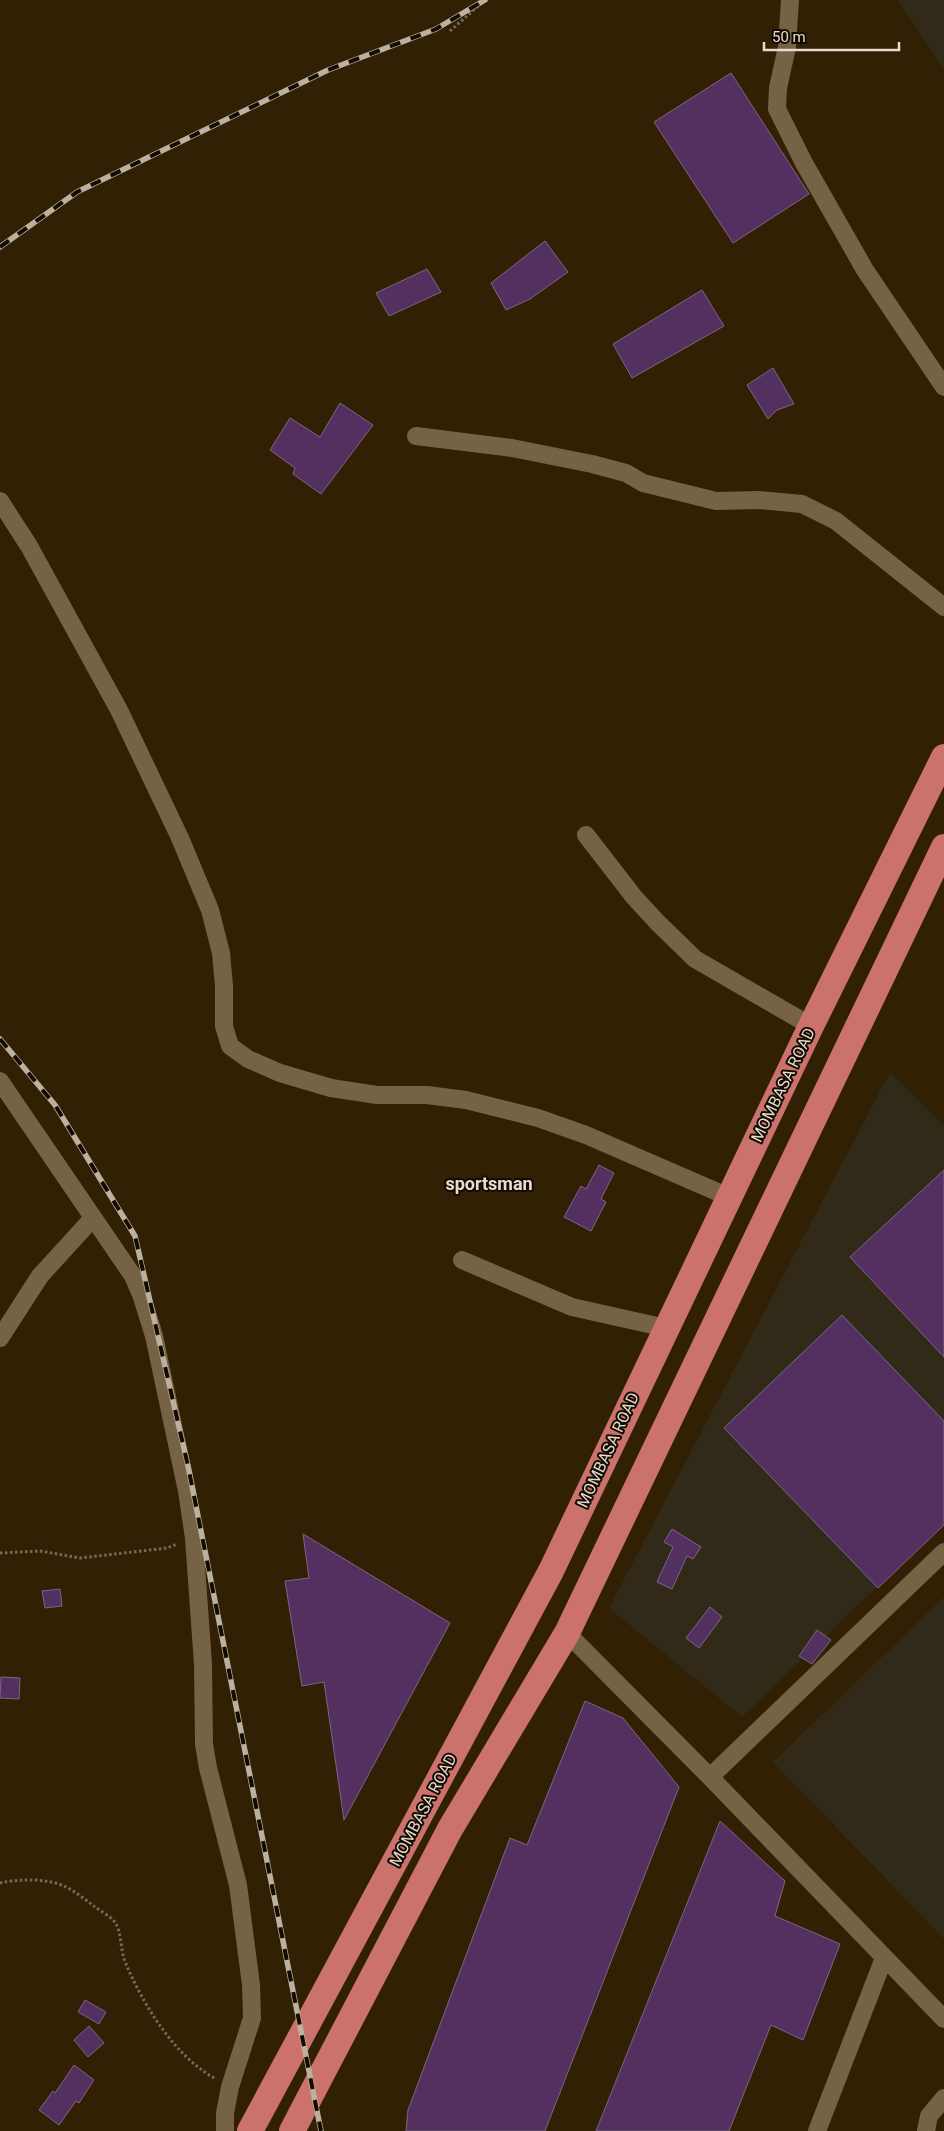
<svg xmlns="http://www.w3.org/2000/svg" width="944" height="2131" font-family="Roboto,sans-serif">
	<rect width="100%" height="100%" fill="#312004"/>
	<path fill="#312a19" d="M898,0h46v70z
		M890,1072l54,54v396l-202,195 -133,-109z
		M944,1597v342l-171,-177z"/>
	<path fill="#53305f" stroke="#7b6783" d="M731,73l78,121 -76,49 -79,-121z
		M545,241l23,31 -38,27 -24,11 -15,-27z
		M427,269l14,23 -52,24 -13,-23z
		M702,290l22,36 -92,52 -19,-34z
		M773,368l21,36 -17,6 -9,9 -21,-34z
		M340,403l33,22 -52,69 -28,-20 2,-6 -25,-18 20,-32 30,19z
		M599,1165l15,8 -13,26 5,3 -15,29 -27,-14 17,-31 5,3z
		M944,1170v187l-94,-100z
		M842,1315l102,106v104l-66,63 -154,-160z
		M672,1529l29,18 -8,12 -6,-3 -15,33 -15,-7 16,-35 -9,-5z
		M303,1534l147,89 -106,197 -20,-138 -22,4 -17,-105 24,-3z
		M60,1589l2,17 -17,2 -3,-17z
		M710,1607l12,10 -23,31 -13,-10z
		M817,1630l14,10 -19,24 -13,-8z
		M1,1677l19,1 -1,21 -19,-1z
		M585,1701l38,17 56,69 -134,344h-139l2,-21 102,-272 17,7z
		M720,1821l65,60 -10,35 65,28 -37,96 -32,-15 -42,106h-133z
		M85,2000l21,12 -7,12 -21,-12z
		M89,2026l15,17 -16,14 -14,-17z
		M74,2065l20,15 -15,23 -3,-2 -17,24 -20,-15 14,-19 2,2z"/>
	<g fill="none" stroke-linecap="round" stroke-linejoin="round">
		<path stroke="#786952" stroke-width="3" stroke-dasharray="2.5 2.5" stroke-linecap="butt" d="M450,31l35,-31
			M0,1553l40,-2 40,7 87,-10 10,-4
			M0,1883c19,-4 46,-5 64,3 11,5 22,14 31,21 7,5 17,10 21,17 6,10 4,27 10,40 18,42 49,93 90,115"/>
		<path stroke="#766245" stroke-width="18" d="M790,0l-3,47 -9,41 -1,21 27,54 61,107 79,117
			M416,436l96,12 80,16 34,9 17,10 73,18 43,-1 43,4 34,17 108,86
			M0,501l29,45 90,164 61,128 30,72 11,43 3,33v40l6,20 18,13 32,14 51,15 46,7h50l39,5 72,18 48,17 143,62
			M586,835l48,62 23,25 38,37 116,67
			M0,1081l133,195 9,21 12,39 33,155 7,47 9,126 1,80 4,24 30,117 13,100 1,33 -22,69 -5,26v18
			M462,1260l110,47 94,21
			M0,1338l40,-62 52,-57
			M567,1633l143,144 234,242
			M710,1777l234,-225
			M817,2131l67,-173
			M926,2131l3,-15 15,-18"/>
		<path stroke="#cb726c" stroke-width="26" d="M250,2131l301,-560 260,-545 133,-269
			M292,2131l158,-302 117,-196 377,-786"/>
		<defs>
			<path id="rail" d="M0,247l77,-55 251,-122 108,-41 49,-29
				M0,1039l55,66 80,131 53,230 133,665"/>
		</defs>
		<use href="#rail" stroke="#bdb09d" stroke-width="5.5"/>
		<use href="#rail" stroke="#130b03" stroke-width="4" stroke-dasharray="11" stroke-linecap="butt"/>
	</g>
	<g text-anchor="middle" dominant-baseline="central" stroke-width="4" stroke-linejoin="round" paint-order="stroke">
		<g font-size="16" fill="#e8ddcd" stroke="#130b03">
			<text transform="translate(783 1085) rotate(-64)">MOMBASA ROAD</text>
			<text transform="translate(608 1450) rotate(-65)">MOMBASA ROAD</text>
			<text transform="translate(423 1810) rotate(-62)">MOMBASA ROAD</text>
		</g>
		<g font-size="18" font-weight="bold" fill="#e8ddcd" stroke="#130b03">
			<text x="489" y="1183">sportsman</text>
		</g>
	</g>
	<path d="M764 42v8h135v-8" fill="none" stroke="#e8ddcd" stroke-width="2.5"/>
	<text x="772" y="42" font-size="15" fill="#e8ddcd" stroke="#130b03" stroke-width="4" paint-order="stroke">50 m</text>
</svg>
